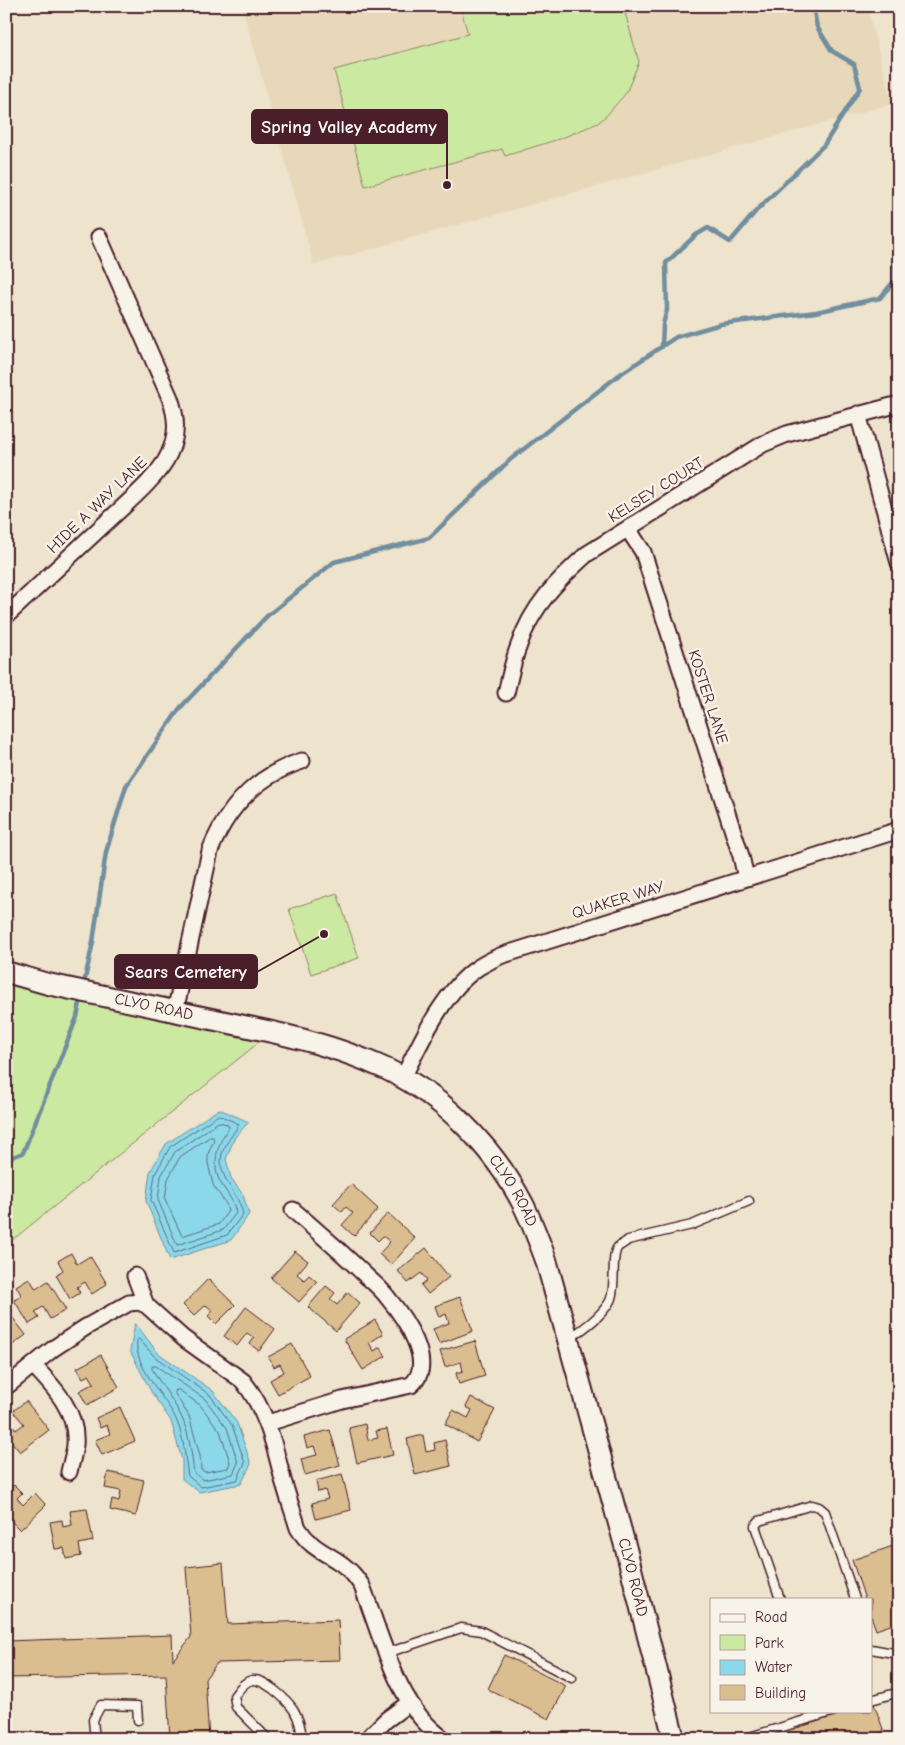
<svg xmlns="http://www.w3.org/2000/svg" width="905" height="1745" font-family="'Comic Neue',sans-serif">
	<rect width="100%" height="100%" fill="#eee3cd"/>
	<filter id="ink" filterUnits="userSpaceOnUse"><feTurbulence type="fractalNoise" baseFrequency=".02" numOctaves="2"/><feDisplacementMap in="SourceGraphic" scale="10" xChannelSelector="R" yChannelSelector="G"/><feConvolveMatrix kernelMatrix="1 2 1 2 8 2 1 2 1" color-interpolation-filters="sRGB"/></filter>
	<g filter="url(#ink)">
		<path fill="#e8d8ba" d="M242,6h625l25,98 -578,161z"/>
		<path fill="#cce9a1" stroke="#8b8466" d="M460,6h163l16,56 -13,31 -19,22 -9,8 -36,15 -57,18 -3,-7 -137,37 -31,-116 134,-36z
			M337,893l22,65 -48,16 -22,-65z
			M6,972l266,60 -266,213z"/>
		<path fill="#8bd8eb" stroke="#718e9e" d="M219,1109l30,13 -14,15 -9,22 5,19 12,17 6,19 -18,26 -61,20 -24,-59 4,-29 16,-28z
			M135,1323l23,30 55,38 24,32 14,41 -10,20 -42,8 -17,-13v-19l-11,-39 -19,-28 -22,-42z"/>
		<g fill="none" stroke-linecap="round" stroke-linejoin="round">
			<path stroke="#646978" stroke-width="1" d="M219,1115l20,9c-5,10 -17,22 -18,35 -1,21 18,35 22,55l-16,21 -53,18 -23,-53 4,-26 15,-27z
				M219,1122l8,2 2,3c-12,17 -19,40 -7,58 6,10 12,16 14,28l-13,17 -46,15 -19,-45 3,-24 14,-24z
				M210,1137h3l1,3 -6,14v9l5,22 13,19 2,7 -9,13 -37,12 -17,-37 3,-20 12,-22z
				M139,1339l16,18 55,38 22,30 13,38 -8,17 -36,7 -13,-11c-3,-18 -4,-39 -12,-57 -10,-21 -43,-54 -39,-78z
				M153,1366h3l49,33 22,29 11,35 -5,11 -30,6 -9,-7c-2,-17 -5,-41 -13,-57 -8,-17 -20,-31 -29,-47z
				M176,1390h3l21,15 20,26 10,31 -2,6 -23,4 -4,-2 -1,-14 -11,-40 -14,-22z"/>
			<path stroke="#718e9e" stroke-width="4.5" d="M662,347l1,-23 4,-14 -1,-47 30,-28 12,-7 22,14 26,-31 68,-66 36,-57 -6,-24 -22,-13 -15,-24 -4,-21
				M83,988l10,-46 13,-90 20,-66 54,-78 87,-92 67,-54 95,-24 82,-79 108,-84 57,-38 45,-13 95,-12 64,-14 15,-18 -1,-17 5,-11
				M6,1159l17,-6 54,-136 4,-19"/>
		</g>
		<path fill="#dabe8f" stroke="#4a1f2b" d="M351,1184l27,25 -24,27 -12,-11 11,-12 -7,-6 -4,5 -9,-8z
			M388,1213l27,25 -24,27 -12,-11 11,-12 -7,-6 -5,5 -8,-8z
			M426,1248l23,29 -21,17 -7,-9 6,-5 -6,-7 -13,10 -10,-12z
			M295,1251l13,10 -11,13 7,6 5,-5 8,7 -18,20 -28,-24z
			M71,1253l6,11 13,-8 17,28 -15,10 -7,-12 -8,5 3,6 -10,6 -14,-24 7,-5 -5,-9z
			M29,1278l7,11 12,-8 18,29 -16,9 -7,-12 -8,5 4,6 -10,6 -15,-24 8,-4 -6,-10z
			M208,1279l27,26 -19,19 -8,-8 5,-5 -7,-6 -12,11 -11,-11z
			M326,1286l9,7 -5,6 7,6 11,-13 12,11 -24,28 -28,-24z
			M460,1297l13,34 -34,13 -6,-15 16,-6 -3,-9 -7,3 -4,-11z
			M246,1307l29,22 -16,22 -9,-7 4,-6 -7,-5 -10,13 -13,-10z
			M6,1309l20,26 -15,11 -5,-7z
			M375,1320l8,14 -14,9 5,8 6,-4 6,9 -23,14 -19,-31z
			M475,1341l10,35 -26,8 -3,-11 7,-2 -2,-9 -16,5 -5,-16z
			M292,1344l18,32 -32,18 -8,-14 14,-8 -4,-8 -6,3 -6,-10z
			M101,1355l18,32 -32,18 -8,-14 15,-8 -5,-8 -6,3 -6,-10z
			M471,1397l24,13 -18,32 -32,-18 8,-14 15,8 4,-8 -6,-3z
			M26,1401l23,29 -29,22 -14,-17v-7l6,-4 4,6 8,-6 -11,-13z
			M120,1407l15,34 -33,14 -7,-15 15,-6 -3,-9 -7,3 -4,-10z
			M365,1424l3,16 10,-2 -2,-7 11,-2 6,26 -36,8 -8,-35z
			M330,1430l10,35 -35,10 -4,-16 16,-4 -3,-9 -7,2 -3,-11z
			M423,1435l3,17 9,-2 -1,-7 11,-3 6,26 -36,9 -8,-36z
			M108,1472l36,8 -8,36 -26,-6 2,-11 7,2 2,-10 -16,-3z
			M342,1474l9,36 -35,9 -4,-16 16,-4 -3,-9 -7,2 -2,-11z
			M14,1485l8,8 -5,5 6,7 12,-12 11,12 -26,25 -14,-14v-24z
			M87,1509l6,32 -14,3 2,12 -15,3 -2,-11 -9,1 -5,-27 12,-2 1,7 9,-2 -2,-14z
			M899,1544v78l-23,8 -5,-14v-17h-6l-13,-39z
			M223,1563l5,61 110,-4 2,40 -123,3 -12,16 4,60h-39l-4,-64 -160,3v-37l166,-6 1,25 18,-23 -5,-70z
			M504,1655l62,31 -17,33 -61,-30z
			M871,1701h2l11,31 -21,7h-102l81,-28h29z"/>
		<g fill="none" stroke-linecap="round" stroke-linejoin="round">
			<defs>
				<path id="service" d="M569,1339c14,-10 32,-22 41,-38 7,-14 0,-45 8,-54 2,-2 7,-4 10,-7l64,-15 57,-24
					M780,1599l-25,-73 4,-5 53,-16 7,2 6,5 30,87
					M871,1649l28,5
					M387,1653l74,-25 20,3 91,47
					M871,1700l25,-7 3,3
					M95,1739l-2,-19 8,-15 36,1 1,14
					M268,1739l-32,-32 -2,-11c5,-6 9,-14 18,-16 8,-1 15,5 21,9 19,15 27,25 29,50
					M743,1739l92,-28"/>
				<path id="minor" d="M858,414l41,149
					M628,529l15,23 98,304 5,22
					M6,616c35,-32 69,-65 104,-97 17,-16 50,-44 59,-65 9,-20 8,-36 1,-56l-71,-161
					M506,693c4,-16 7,-33 13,-48 13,-39 39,-65 68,-91l176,-110 24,-10 112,-30
					M175,1012l35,-161c17,-44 46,-75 92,-90
					M403,1078c18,-37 41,-88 76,-111 7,-4 14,-8 21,-11l399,-126
					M135,1276l11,29 37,33 60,43c24,30 31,63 40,99 5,17 10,32 15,48 16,26 37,26 54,45 4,4 7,9 10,13 20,51 35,121 82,153
					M33,1365c21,22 45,47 42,80 -1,9 -4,18 -6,27
					M6,1387l48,-39 32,-21 43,-24 10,-1 7,3
					M268,1423l74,-23 69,-15c26,-21 -7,-68 -23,-87 -7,-10 -18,-18 -27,-27 -22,-21 -45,-41 -68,-61
					M367,1739l19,-19 23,-17"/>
				<g id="tertiary">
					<path id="s1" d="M6,972l42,12 224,48c36,8 71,18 105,33 62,26 115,80 146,139 9,18 16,37 23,56l80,289 48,190"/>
				</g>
			</defs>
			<use href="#service" stroke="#4a1f2b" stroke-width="11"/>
			<use href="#minor" stroke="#4a1f2b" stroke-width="19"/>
			<use href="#tertiary" stroke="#4a1f2b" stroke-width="24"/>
			<use href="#service" stroke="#f7f3e8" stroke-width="8"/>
			<use href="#minor" stroke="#f7f3e8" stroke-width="15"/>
			<use href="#tertiary" stroke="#f7f3e8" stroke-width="20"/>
		</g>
	</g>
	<g text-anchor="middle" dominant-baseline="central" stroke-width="5" stroke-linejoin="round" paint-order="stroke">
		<g font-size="16" fill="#4a1f2b" stroke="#f7f3e8">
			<text transform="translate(656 490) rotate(-32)">KELSEY COURT</text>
			<text transform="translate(97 505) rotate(-44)">HIDE A WAY LANE</text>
			<text transform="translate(708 697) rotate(72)">KOSTER LANE</text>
			<text transform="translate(618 900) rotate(-17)">QUAKER WAY</text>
			<text stroke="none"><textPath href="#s1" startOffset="152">CLYO ROAD</textPath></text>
			<text stroke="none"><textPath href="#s1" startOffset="572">CLYO ROAD</textPath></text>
			<text stroke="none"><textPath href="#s1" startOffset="978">CLYO ROAD</textPath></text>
		</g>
	</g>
	<path fill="none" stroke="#4a1f2b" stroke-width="2" d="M447 185L447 127M324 934L257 972"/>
	<g fill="#4a1f2b" stroke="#f7f3e8" stroke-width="2">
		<circle cx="447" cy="185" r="5"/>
		<circle cx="324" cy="934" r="5"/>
	</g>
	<g fill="#4a1f2b" stroke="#4a1f2b" stroke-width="2">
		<rect x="252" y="110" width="195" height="33" rx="5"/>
		<rect x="115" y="955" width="142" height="33" rx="5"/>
	</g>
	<g font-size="18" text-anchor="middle" font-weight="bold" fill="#fff">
		<text x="349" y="133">Spring Valley Academy</text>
		<text x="186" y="978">Sears Cemetery</text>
	</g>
	<rect width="905" height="1745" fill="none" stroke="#f7f3e8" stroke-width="25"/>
	<rect x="12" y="12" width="880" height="1720" fill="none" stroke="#4a1f2b" stroke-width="2" filter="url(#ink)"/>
	<rect x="710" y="1598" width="162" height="115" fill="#f7f3e8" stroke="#b29e9c"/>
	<rect x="720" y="1614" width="25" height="8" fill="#f7f3e8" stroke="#b29e9c"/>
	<text x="755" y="1622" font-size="15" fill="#4a1f2b">Road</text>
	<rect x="720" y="1635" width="25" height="15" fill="#cce9a1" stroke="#b29e9c"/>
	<text x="755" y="1648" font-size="15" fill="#4a1f2b">Park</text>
	<rect x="720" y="1660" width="25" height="15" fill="#8bd8eb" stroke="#b29e9c"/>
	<text x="755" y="1672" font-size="15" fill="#4a1f2b">Water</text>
	<rect x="720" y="1685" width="25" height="15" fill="#dabe8f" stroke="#b29e9c"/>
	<text x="755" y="1698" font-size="15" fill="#4a1f2b">Building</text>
</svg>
